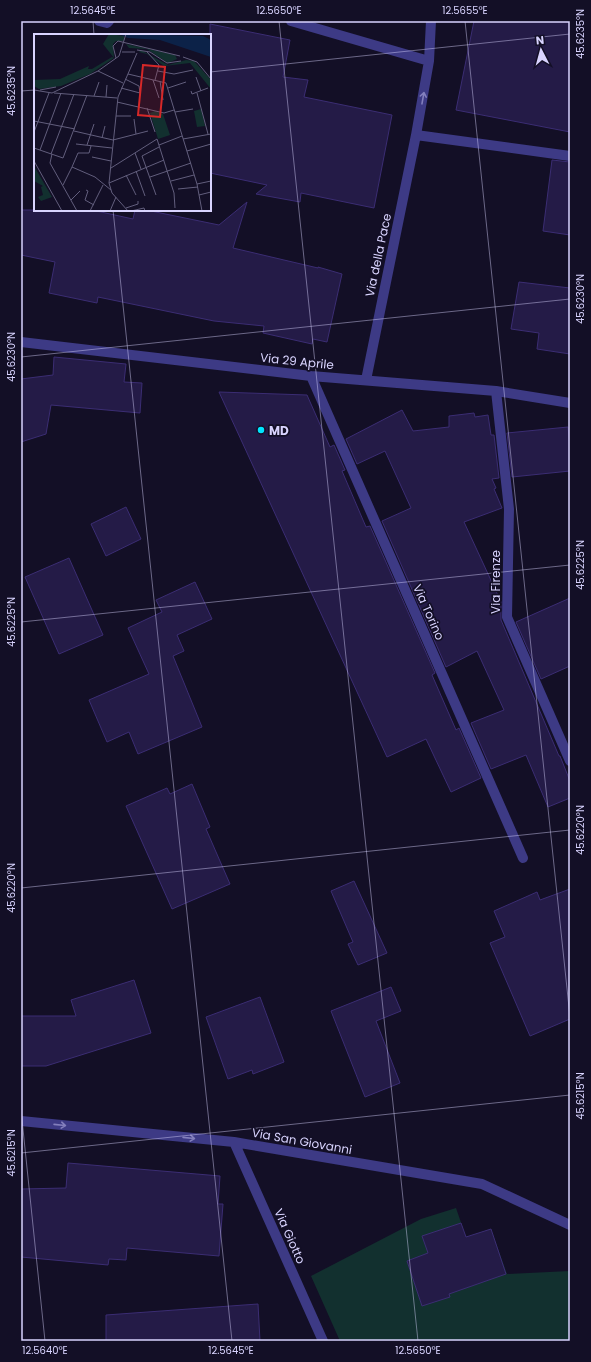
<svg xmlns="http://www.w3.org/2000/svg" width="591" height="1362" font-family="Poppins,sans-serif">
	<rect width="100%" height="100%" fill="#130f26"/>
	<path fill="#12302f" d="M456,1208l10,29 25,-8 16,45 63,-3v70h-230l-29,-65 110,-57z"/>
	<path fill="#241b47" stroke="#3b2d73" d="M474,21h96v111l-114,-22z
		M210,24l80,16 -7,37 25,3 -4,17 88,18 -18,93 -73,-15 -1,9 -44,-8 11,-9 -57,-12z
		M552,160l18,2v73l-27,-4z
		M247,202l-14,46 85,20v-1l24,7 -15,68 -14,-3 -1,5 -49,-11 1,-7 -50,-5 -116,-24 -1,6 -48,-10 6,-31 -34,-7v-45h71l41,9 2,-9h11l73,15z
		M519,282l51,6v66l-33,-5 2,-16 -28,-4z
		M54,357l72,7 -2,18 18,1 -2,30 -89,-8 -5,29 -25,8v-63l32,-4z
		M219,392l88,3 23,52 4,-2 11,25 -3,1 24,56 4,-1 65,147 -3,2 24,55 3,-2 22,50 -30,14 -25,-53 -39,18z
		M402,410l11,21 36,-4v-11l25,-3 1,4 13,-2 3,20h3l5,43 -7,1 4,9 -2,1 8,19 -38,14 37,80v18l58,136h1l10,25v17l-22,9 -22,-52 -35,14 -20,-46 33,-13 -27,-59 -31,16 -64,-146 29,-13 -26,-57 -28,13 -11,-25z
		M568,427l2,20v24l-58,6 -5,-44z
		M126,507l15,32 -35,17 -15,-32z
		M69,558l34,77 -44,19 -34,-77z
		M195,582l17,37 -35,16 7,16 -11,5 29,71 -64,27 -9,-22 -22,10 -18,-42 60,-26 -21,-46 34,-16 -6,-12z
		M570,598v68l-29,13 -25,-57z
		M192,784l18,43 -4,2 24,55 -58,25 -46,-103 41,-18 3,6z
		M354,881l33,72 -29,12 -10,-21 5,-2 -22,-51z
		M570,889v130l-40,17 -40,-93 15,-6 -11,-26 43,-19 3,8z
		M134,980l17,53 -105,33h-25v-50h55l-5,-16z
		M391,987l10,24 -25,10 24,62 -35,14 -34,-86z
		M260,997l24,65 -31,12 -1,-4 -24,9 -22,-62z
		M68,1163l152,13 -2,28h5l-4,52 -92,-8 -1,12 -17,-1 -1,6 -87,-8v-68l45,-1z
		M461,1223l5,14 25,-8 15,45 -57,20 1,3 -28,9 -15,-45 21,-8 -6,-17z
		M258,1304l2,37h-154v-26z"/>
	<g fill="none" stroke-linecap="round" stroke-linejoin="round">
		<path stroke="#3d3a85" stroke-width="10" d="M99,21l8,2 2,-2
			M291,21l138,40
			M416,135l154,21
			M21,342l290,34 185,15 74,12
			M311,376l212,482
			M366,380l50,-245 13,-74 2,-40
			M496,391l13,118 -2,108 63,144
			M21,1121l213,21 248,42 88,41
			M234,1142l89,199"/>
	</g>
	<defs><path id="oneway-shaft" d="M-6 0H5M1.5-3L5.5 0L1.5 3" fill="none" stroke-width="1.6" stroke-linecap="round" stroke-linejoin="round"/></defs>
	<g stroke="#837fbc">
		<use href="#oneway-shaft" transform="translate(423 98) rotate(-80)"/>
		<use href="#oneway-shaft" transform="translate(60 1125) rotate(6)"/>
		<use href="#oneway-shaft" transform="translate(189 1138) rotate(6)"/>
	</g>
	<path fill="none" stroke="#d9d4ff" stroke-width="1" stroke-opacity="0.45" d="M93,21l1,14M279,21l139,1320M465,21l105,996M210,72l360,-38M21,91l14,-1M113,210l119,1131M21,357l549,-58M21,622l549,-57M21,888l549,-58M21,1110l24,231M21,1153l549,-58"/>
	<circle fill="#00e5ff" stroke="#130f26" stroke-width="1.5" cx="261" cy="430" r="4"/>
	<g text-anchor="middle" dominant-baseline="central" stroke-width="3.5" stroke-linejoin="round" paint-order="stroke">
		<g font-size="12" fill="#d9d4ff" stroke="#130f26">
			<text transform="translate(378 255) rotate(-78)">Via della Pace</text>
			<text transform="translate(297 361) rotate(6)">Via 29 Aprile</text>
			<text transform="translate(495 582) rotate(-90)">Via Firenze</text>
			<text transform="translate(429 612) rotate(66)">Via Torino</text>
			<text transform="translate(302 1141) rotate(10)">Via San Giovanni</text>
			<text transform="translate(290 1236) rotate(66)">Via Giotto</text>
		</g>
		<g font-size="12" font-weight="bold" fill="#d9d4ff" stroke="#130f26" text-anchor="start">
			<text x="269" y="430">MD</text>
		</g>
	</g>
	<g transform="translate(34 34)">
		<rect width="177" height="177" fill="#130f26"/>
		<path d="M92,10l49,11 2,4 -9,4 -21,-14 -18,-1zM107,16l27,15 18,-5 8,1 17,19v9l-21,-26 -26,3 -17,-12 -8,-2zM78,23l2,1 -24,16 -29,12 -22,3 -5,-3v-6l26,-1 29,-13 -1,3h4zM121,77l8,3 7,21 -12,4 -8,-26zM0,132l18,31 -11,4 -3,-4 5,-2 -2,-8 2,-1 -9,-5z" fill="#12302f"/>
		<path d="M75,0l15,2v5h-8l-3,3 1,14 -11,-14z" fill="#12302f"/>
		<path d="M167,75l4,17 -8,1 -3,-16z" fill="#12302f"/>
		<path d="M85,0l84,2 8,4v17l-51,-17 -32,-2z" fill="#0c2248"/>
		<path fill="none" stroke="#625e7d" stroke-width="1" d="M103,16l13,2 17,11 14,-2M88,18h13M113,18l12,13 -4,15M149,23l14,5 14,17M82,24l-3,-12 5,-5 62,15M64,37l25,12M124,37l16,3 19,-4M94,40l38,9 31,101 5,27M162,43l5,14M119,46l6,18M126,47l3,19M87,54l19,5 -1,-7 -14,-7M134,54l18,-6M0,56l18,3 46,-22 21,-15 7,-22M6,56l16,-3M157,57l1,3 16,-6M20,59l63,5M163,59l11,41M60,62l5,-14M72,63l1,-12M83,68l47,11 10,-3M113,74l8,24M141,78l18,-3M82,82h15M100,85l2,15M0,87l41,8M40,97l39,9 35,-9M0,98l15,-39M68,104l3,-12M149,105l28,-5M42,110l36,4M53,111l7,-21M125,111l23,-9M0,114l29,10 24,-63M6,116l21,-57M153,117l24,-7M101,119l6,16M17,120l23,-60M18,120l-2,9 27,48M58,123l19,4M0,127l28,50M38,133l6,-14h11l2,-7M77,134l46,-29 17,54 1,15M102,137l9,25M92,141l10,20M116,143l41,-14M137,147l23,-6M75,149l55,-23M163,150l14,-3M29,151l9,-18 23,10 16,13M144,155l20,-2M52,156l2,1 -3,9 9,5M122,161l-14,-39 17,-9M165,161l12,-3M37,166l9,-9M92,174l12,-4v-3M56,177l13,-26M76,177l6,-14M94,177l-16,-18 -3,-10 9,-86 19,-44M97,177l13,-3 1,3"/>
		<path fill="#d62828" fill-opacity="0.15" stroke="#d62828" stroke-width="2" d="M109,31l22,2 -5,50 -22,-2z"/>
		<rect width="177" height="177" fill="none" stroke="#d9d4ff" stroke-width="2"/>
	</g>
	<rect width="591" height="1362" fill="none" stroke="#130f26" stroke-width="44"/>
	<g transform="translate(541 50) rotate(354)" stroke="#130f26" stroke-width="3" paint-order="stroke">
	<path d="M0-3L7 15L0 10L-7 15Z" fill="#d9d4ff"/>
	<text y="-6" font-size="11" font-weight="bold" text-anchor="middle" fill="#d9d4ff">N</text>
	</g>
	<rect x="22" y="22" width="547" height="1318" fill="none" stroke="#d9d4ff" stroke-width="1.5"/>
	<g font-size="10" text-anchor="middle" fill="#d9d4ff">
		<text x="93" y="14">12.5645°E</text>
		<text x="279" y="14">12.5650°E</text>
		<text x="465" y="14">12.5655°E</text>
		<text transform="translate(580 34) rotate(-90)" y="4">45.6235°N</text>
		<text transform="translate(11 91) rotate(-90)" y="4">45.6235°N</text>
		<text transform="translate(580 299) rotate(-90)" y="4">45.6230°N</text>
		<text transform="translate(11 357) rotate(-90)" y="4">45.6230°N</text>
		<text transform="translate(580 565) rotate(-90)" y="4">45.6225°N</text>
		<text transform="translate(11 622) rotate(-90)" y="4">45.6225°N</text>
		<text transform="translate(580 830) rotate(-90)" y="4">45.6220°N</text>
		<text transform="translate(11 888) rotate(-90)" y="4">45.6220°N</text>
		<text transform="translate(580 1096) rotate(-90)" y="4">45.6215°N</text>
		<text transform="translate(11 1153) rotate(-90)" y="4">45.6215°N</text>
		<text x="45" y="1354">12.5640°E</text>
		<text x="231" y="1354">12.5645°E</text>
		<text x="418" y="1354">12.5650°E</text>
	</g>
</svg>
